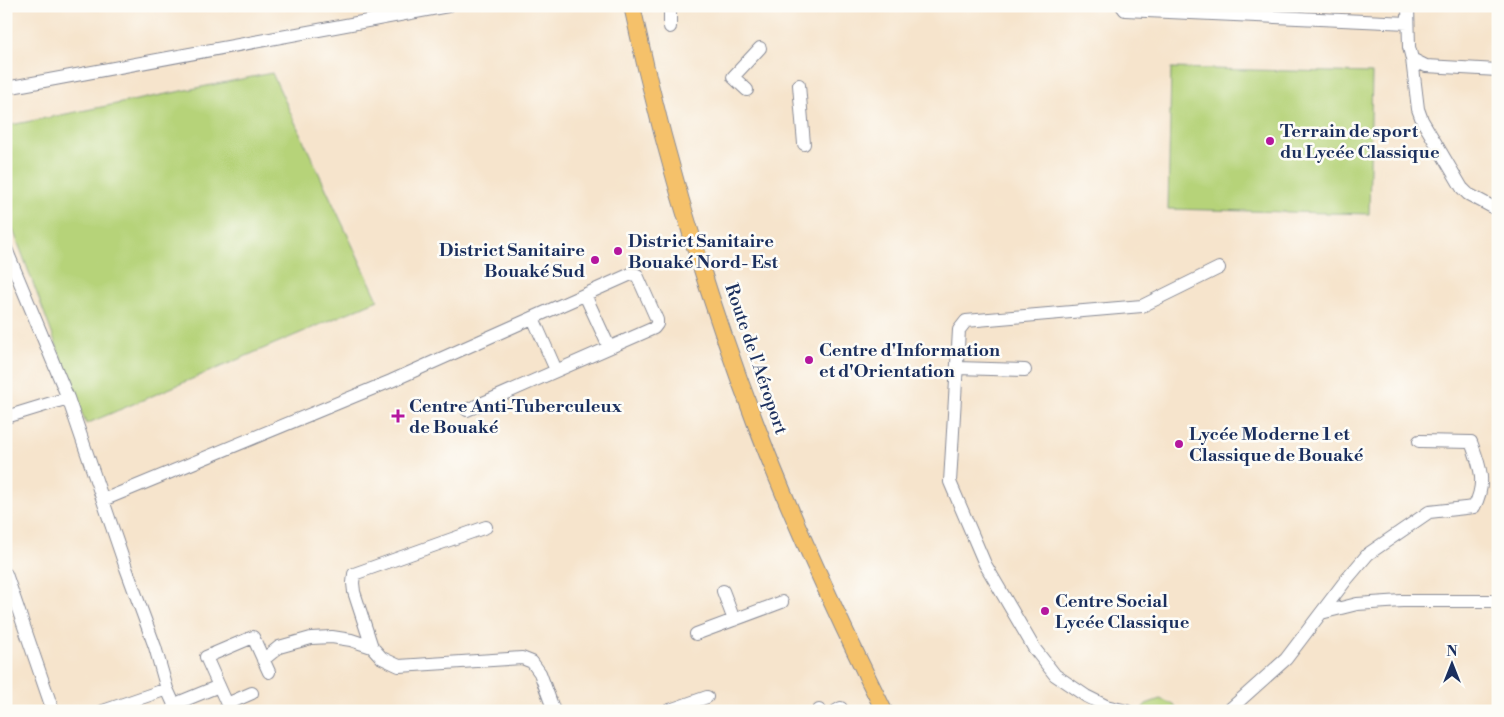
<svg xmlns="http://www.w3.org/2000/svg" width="1504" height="717" font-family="'Libre Bodoni',serif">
	<rect width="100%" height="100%" fill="#fdfcf7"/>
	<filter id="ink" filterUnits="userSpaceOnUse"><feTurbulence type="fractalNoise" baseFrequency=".02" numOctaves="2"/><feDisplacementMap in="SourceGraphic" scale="10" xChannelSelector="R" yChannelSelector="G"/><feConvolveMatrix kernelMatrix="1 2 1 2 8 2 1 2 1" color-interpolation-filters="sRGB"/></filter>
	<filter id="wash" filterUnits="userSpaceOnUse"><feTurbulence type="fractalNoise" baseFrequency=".0096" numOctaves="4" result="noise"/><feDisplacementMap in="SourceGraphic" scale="20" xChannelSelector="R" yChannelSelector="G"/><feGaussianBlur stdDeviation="1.12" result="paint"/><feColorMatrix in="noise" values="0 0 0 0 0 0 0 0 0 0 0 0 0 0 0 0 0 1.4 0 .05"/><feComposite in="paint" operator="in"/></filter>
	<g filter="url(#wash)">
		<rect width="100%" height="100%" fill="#f6e4cc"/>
		<path fill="#b6d379" stroke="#68816c" d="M1171,68l201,5 -3,141 -201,-5z
			M272,73l106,227 -292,124 -80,-213v-85z
			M1160,699l13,5 5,7h-38l6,-7z"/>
	</g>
	<g filter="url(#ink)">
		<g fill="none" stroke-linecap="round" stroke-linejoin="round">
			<defs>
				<path id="minor" d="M1122,6l3,4 283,13
					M1408,6l1,41 3,12 14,7 72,4
					M670,27v-21
					M1412,59l6,50 4,11 40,68 6,6 30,16
					M799,85l5,59
					M6,88l442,-82
					M747,90l-14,-13 27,-29
					M6,249l62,149 58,170 29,79 12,42 10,22
					M585,295l24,52
					M533,318l23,52
					M957,368l68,2
					M6,417l62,-19
					M103,500l288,-119 240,-107 6,1 20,45v4l-3,4 -187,82
					M486,527l-132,47 -1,9 1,9 18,55 10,11 17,8 123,-8 10,4 8,11 14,38
					M6,574l47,137
					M723,591l11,29
					M1321,613l36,-9 45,-3h96
					M696,634l86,-32
					M263,660l16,-13 32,-9 21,-1 19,3 21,7
					M252,693l-25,11 -21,-47 47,-20 16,35
					M175,704l44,-18
					M103,711l64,-22
					M667,711l40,-14
					M819,711v-1
					M836,711l5,-3
					M1127,711l-21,-5 -20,-10 -31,-21 -21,-27 -49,-84 -35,-82 9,-152 7,-9 176,-15 77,-38
					M1228,711l58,-52 60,-79 22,-26 61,-42 45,-5c13,-24 6,-41 -3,-65l-52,-1"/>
				<path id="major" d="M632,6c30,141 72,281 123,416 37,98 82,194 129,289"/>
			</defs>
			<use href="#minor" stroke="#888a95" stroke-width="14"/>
			<use href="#major" stroke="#888a95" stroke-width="18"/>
			<use href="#minor" stroke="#fff" stroke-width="12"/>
			<use href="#major" stroke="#f5c16b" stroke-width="16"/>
		</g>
	</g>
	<g fill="#b5179e" stroke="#fdfcf7" stroke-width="2">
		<circle cx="1270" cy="141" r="5"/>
		<circle cx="618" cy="251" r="5"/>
		<circle cx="595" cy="260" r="5"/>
		<circle cx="809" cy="360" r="5"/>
		<path d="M395.5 408.5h5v5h5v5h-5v5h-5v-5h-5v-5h5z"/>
		<circle cx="1179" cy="444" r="5"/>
		<circle cx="1045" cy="611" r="5"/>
	</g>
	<g text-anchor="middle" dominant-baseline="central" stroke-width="5" stroke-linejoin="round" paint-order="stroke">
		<g font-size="18" font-weight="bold" fill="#1b2f5e" stroke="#fdfcf7" text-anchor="start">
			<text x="1280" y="131">Terrain de sport<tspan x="1280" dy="21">du Lycée Classique</tspan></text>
			<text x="628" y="241">District Sanitaire<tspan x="628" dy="21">Bouaké Nord- Est</tspan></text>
			<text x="585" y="250" text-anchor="end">District Sanitaire<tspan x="585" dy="21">Bouaké Sud</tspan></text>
			<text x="819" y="350">Centre d'Information<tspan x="819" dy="21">et d'Orientation</tspan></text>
			<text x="409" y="406">Centre Anti-Tuberculeux<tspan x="409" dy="21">de Bouaké</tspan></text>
			<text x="1189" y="434">Lycée Moderne 1 et<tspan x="1189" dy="21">Classique de Bouaké</tspan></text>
			<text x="1055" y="601">Centre Social<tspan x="1055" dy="21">Lycée Classique</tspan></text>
		</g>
		<g font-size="18" fill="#1b2f5e" stroke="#fdfcf7">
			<text transform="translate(756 359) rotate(71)">Route de l'Aéroport</text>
		</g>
	</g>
	<rect width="1504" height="717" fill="none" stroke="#fdfcf7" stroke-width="25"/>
	<g transform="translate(1452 664)" stroke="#fdfcf7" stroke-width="4" paint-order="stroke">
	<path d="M0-4L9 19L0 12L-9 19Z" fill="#1b2f5e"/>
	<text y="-8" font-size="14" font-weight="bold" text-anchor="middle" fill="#1b2f5e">N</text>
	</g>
</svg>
